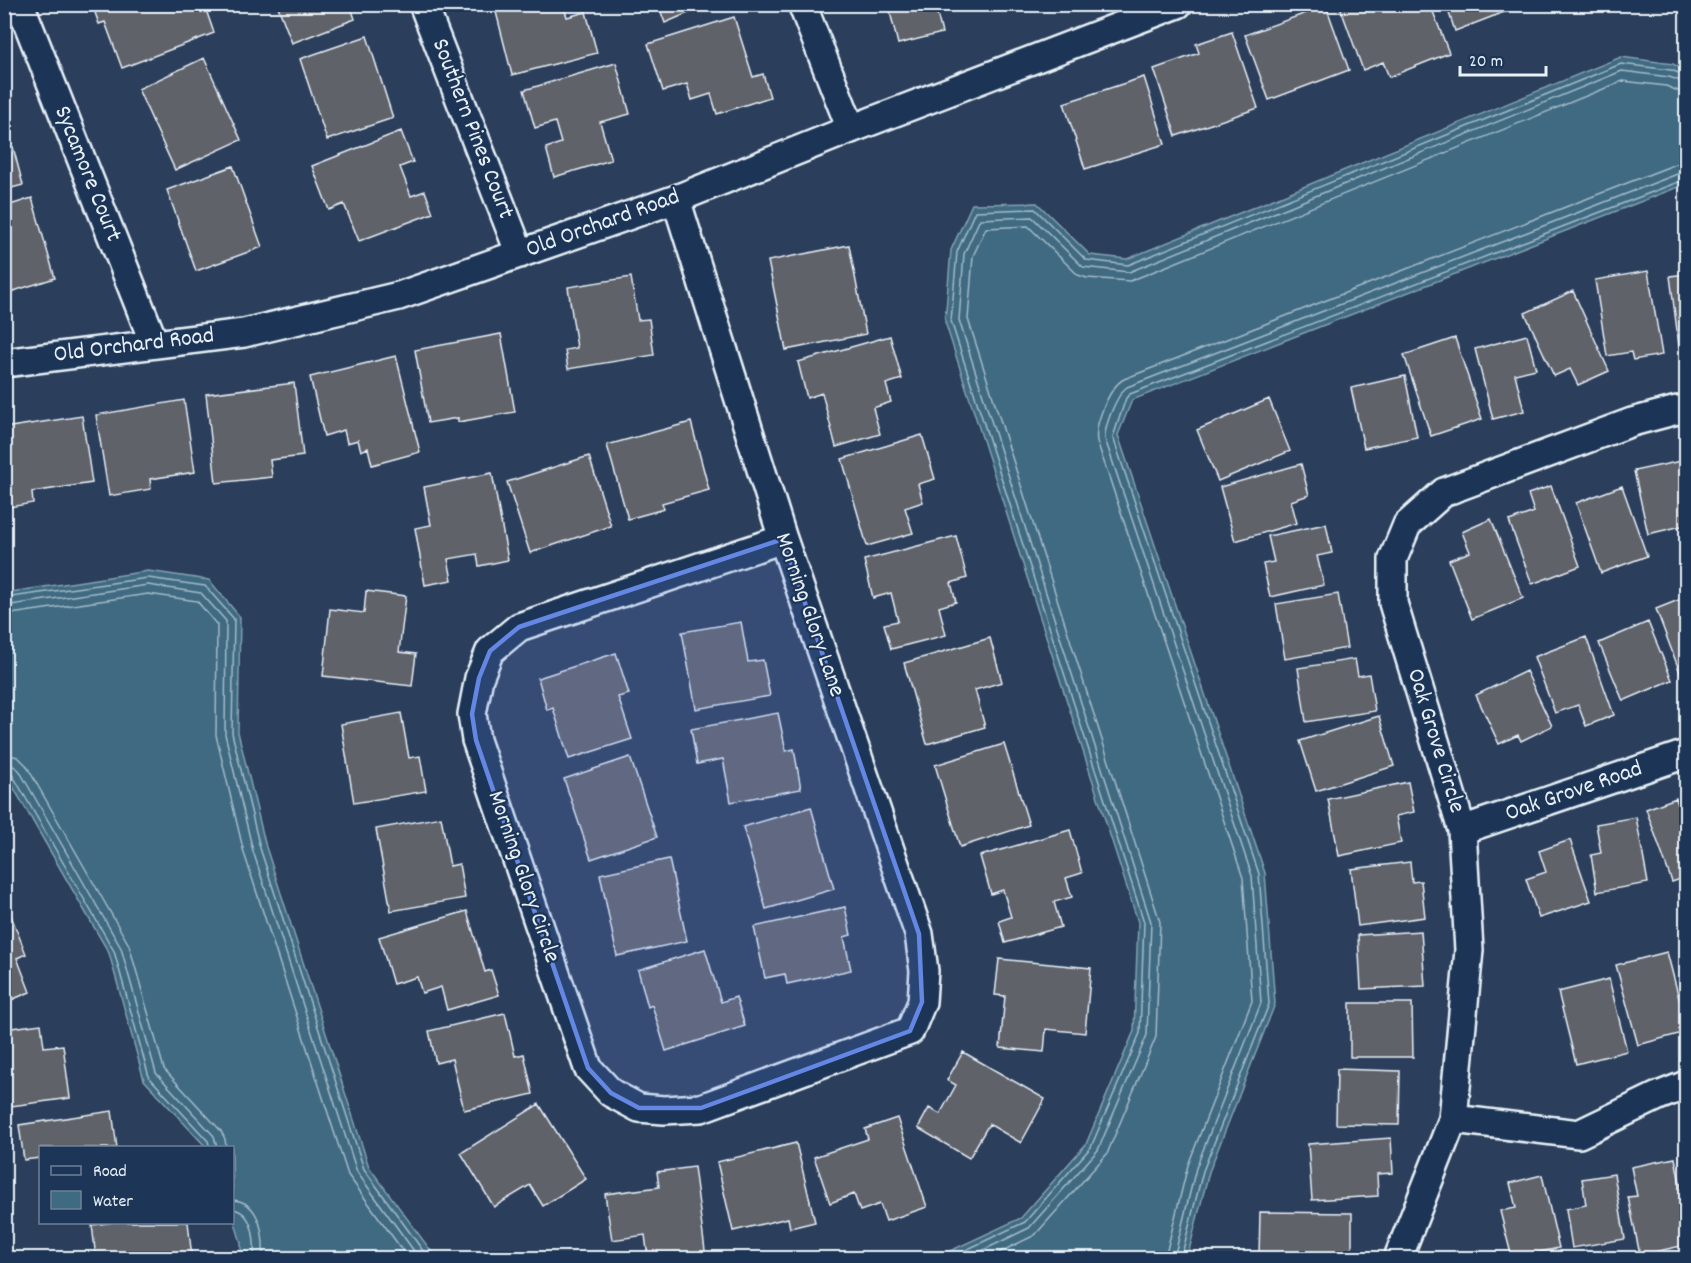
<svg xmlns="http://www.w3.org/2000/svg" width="1691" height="1263" font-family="Dekko,sans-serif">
	<rect width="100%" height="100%" fill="#2b3e5b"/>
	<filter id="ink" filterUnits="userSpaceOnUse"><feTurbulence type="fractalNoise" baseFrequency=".0167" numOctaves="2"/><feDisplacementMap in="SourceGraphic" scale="12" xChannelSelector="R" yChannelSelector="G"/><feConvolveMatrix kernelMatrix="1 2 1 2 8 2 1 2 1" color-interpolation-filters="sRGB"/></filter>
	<g filter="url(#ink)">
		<path fill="#3f6b82" stroke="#83a1b1" stroke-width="1.5" d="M1621,57l52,7 13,7v113l-554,216 -14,35 147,438 10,131 -66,168 -22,86h-252l86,-40 65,-74 48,-113 4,-109 -193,-600 6,-72 21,-46 65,-1 53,52 37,4z
			M148,571l61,9 31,37 -2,115 28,115 103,320 62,84 15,7h-205v-15l-8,-27 -1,-68 -26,-1 -62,-67 -35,-127 -104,-180v-180z"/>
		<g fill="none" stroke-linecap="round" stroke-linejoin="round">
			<path stroke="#a4bbc9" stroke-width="1.5" d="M4,598l144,-20 57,8 29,33 -2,114 28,115 104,321 62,86 6,3
				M4,606l144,-21 53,8 25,28 -1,113 28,117 104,321 62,86
				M4,615l144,-21 49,7 20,24 -1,110 28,118 104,322 60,83
				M4,754l14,3 8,8 103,180 35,124 57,62 4,8 1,9
				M4,763l8,2 7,5 102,178 35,125 58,63 3,12
				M4,771l8,3 102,177 35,126 59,64 2,7
				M232,1200c29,1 32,36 31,58
				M232,1209c22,2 23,33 22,49
				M949,1258l76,-36 66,-75 49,-114 4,-111 -193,-601 6,-69 18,-41 60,-2 51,51 42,5 493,-201 50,6 15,6
				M967,1258l62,-30 69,-78 49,-115 4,-113 -192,-602 5,-66 16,-35 52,-2 51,50 46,5 493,-201 47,6 17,6
				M988,1258l47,-23 72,-81 49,-117 4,-115 -192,-603 5,-63 13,-28 42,-2 50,49 9,3 43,3 493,-200 43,5 12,5 8,1
				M1165,1258l23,-93 64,-164 -9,-123 -146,-437c-3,-16 12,-54 27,-62l552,-215 10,-1
				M1174,1258l22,-90 65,-165 -9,-127 -147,-437c-1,-13 12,-45 22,-52l553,-214 6,-1
				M1181,1258l22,-87 66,-167 -10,-130 -146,-437 13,-39 4,-4 556,-215"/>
		</g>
		<path fill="#61626b" stroke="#e8f1f8" stroke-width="1.5" d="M92,4h112l10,29 -92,35 -17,-46 -6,2z
			M277,4h73l5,15 -63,24z
			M494,4h69l4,13 19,-5 11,41 -85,22z
			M658,4h51l-44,19z
			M888,4h53l-6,2 7,27 -44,11z
			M1339,4h91l19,49 -60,24 -6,-15 -20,8z
			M1446,4h79l-70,27z
			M1326,6l23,64 -80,30 -24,-65z
			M734,17l19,60 10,-3 7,23 -53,17 -6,-20 -19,6 -5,-16 -24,7 -15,-47z
			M1232,32l26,76 -82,28 -22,-67 45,-16 -3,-9z
			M367,36l26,82 -66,22 -27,-81z
			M204,58l37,82 -66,30 -37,-81z
			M616,63l14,51 -30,8 11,38 -57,17 -8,-29 15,-5 -6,-21 -20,6 -11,-38z
			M1144,77l21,67 -80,25 -21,-66z
			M401,131l12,31 -13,5 11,29 14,-5 8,22 -74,28 -15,-37 -15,6 -17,-44z
			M13,147l10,38 -19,5v-41z
			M233,166l29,81 -66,24 -29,-81z
			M32,198l23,80 -51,16v-87z
			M849,245l17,89 -80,16 -18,-89z
			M1648,271l14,84 -29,5 -2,-8 -24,4 -12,-76z
			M1686,274v71l-7,1 -9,-70z
			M631,277l7,43 11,-1 5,36 -86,14 -3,-19 12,-2 -9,-61z
			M1573,291l36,80 -31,14 -8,-16 -16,7 -29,-63z
			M501,334l14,78 -57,10v-4l-30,5 -13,-73z
			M1527,335l9,34 -21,5 9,37 -31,8 -18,-70z
			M890,336l12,43 -16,5 5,18 -18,6 7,26 -44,13 -14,-54 -15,5 -9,-36z
			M1455,338l27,81 -51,17 -27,-81z
			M396,356l24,96 -48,13 -4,-17 -7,3 -3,-11 -11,3 -3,-13 -20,6 -14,-59z
			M1405,376l12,61 -53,11 -13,-60z
			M294,383l9,73 -33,4 2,17 -56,6 -10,-89z
			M1269,399l21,52 -72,30 -21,-51z
			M184,400l11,72 -45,7 1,10 -42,7 -13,-81z
			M82,416l10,67 -60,9 1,11 -23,4 -6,-39v-40z
			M691,422l18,68 -47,13 2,6 -36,10 -21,-74z
			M922,435l13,44 -17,5 5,18 -18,6 8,25 -46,13 -25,-87z
			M589,456l22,70 -81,27 -23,-71z
			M1686,460v65l-38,9 -14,-63z
			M1301,464l8,31 -18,6 6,22 -62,18 -15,-54z
			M492,473l16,87 -29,6 -2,-12 -29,5 4,21 -27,5 -10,-57 16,-3 -7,-38z
			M1551,486l29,80 -48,18 -23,-63 25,-9 -6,-18z
			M1622,486l25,70 -46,17 -25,-70z
			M1491,519l32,79 -51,21 -23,-59 21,-8 -8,-20z
			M1326,524l6,29 -15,3 7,29 -54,12 -7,-33 11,-2 -6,-26z
			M956,536l11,42 -16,5 5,19 -17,5 7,28 -55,14 -7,-25 14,-3 -7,-28 -18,5 -9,-38z
			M366,591l40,5 -7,56 17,2 -4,32 -89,-10 7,-67 34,4z
			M1338,594l9,54 -62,11 -9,-55z
			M1686,597v91l-30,-79z
			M741,622l7,40 15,-2 7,36 -74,13 -14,-77z
			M1648,622l24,58 -49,21 -24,-58z
			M1586,637l28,78 -28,11 -8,-21 -23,8 -21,-56z
			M990,638l12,44 -27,8 10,37 -58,17 -23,-81z
			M616,653l13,41 -11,3 14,42 -63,20 -16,-51 -6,2 -9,-32z
			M1355,659l3,17 11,-2 6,37 -69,11 -8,-54z
			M1526,671l26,55 -31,15 -3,-6 -19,9 -23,-49z
			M401,713l8,45 11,-2 6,35 -72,12 -13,-79z
			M778,713l8,38 8,-2 7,40 -70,13 -8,-43 -26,5 -6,-35z
			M1379,716l15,50 -78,25 -16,-50z
			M1004,744l25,81 -69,22 -25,-82z
			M630,757l27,80 -66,22 -27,-80z
			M1408,782l6,30 -18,4 5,27 -62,13 -11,-57z
			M1676,798l6,19 4,-2v62l-14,5 -26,-73z
			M811,807l23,82 -68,20 -23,-82z
			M441,817l9,49 9,-2 6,34 -74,13 -15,-82z
			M1636,817l12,66 -51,9 -6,-37 10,-2 -5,-29z
			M1070,830l12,43 -16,5 6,19 -18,5 7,25 -56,16 -6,-22 12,-4 -8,-27 -12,4 -11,-38z
			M1570,840l21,61 -52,17 -13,-39 20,-7 -7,-21z
			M669,859l18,82 -70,15 -17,-82z
			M1410,862l2,20 9,-1 4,36 -67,9 -7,-57z
			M845,907l6,28 -7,2 7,33 -64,14 -2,-10 -20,4 -11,-51z
			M8,908l18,46 -9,4 13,34 -26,11v-93z
			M467,911l18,61 6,-2 8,25 -52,15 -6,-23 -19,6 -5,-16 -24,7 -14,-47z
			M1421,931l4,55 -64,3 -3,-54z
			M705,949l16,53 15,-5 9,29 -79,25 -14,-46 -4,2 -10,-37z
			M1667,952l19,73v7l-48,13 -22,-80z
			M999,959l92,9 -6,65 -39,-4 -2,23 -44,-4 5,-52 -10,-1z
			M1609,979l18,72 -51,13 -18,-72z
			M1350,1003h62l1,54h-63z
			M505,1013l10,43 9,-2 9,40 -69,16 -12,-51 -16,4 -7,-32z
			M41,1024l3,23 19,-2 7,53 -66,9v-78z
			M963,1052l82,47 -24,44 -32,-19 -20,34 -51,-30 11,-20 11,6 16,-29 -9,-5z
			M1337,1069l63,2 -1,54 -63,-1z
			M539,1104l47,75 -43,27 -13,-21 -36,22 -33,-54z
			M112,1111l5,37h-77v10l-16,2 -5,-35z
			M897,1118l30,89 -41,14 -6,-17 -20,7 -6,-17 -24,9 -16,-46 54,-18 -3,-10z
			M1391,1138l2,35 -16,1 1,22 -66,4 -4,-56z
			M796,1143l19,79 -25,6 -2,-10 -55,13 -16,-69z
			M1675,1158l11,55v32l-46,10 -12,-58 9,-1 -6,-29z
			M694,1167l12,91h-58l-3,-23 -33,5 -7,-46 54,-7 -2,-15z
			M1614,1174l11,65 -53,9 -6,-39 20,-4 -4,-26z
			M1542,1175l17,73 -47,10 -12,-47 16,-3 -6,-25z
			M1260,1212l92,1v44l-93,-1z
			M115,1222h73l4,36h-96l-4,-33z"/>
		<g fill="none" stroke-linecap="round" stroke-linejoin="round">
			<defs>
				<path id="minor" d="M20,4l134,339
					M423,4l97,250
					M802,4l49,125
					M676,199l107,340 136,395 5,37 -2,31 -12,29 -209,77 -37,2 -25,-2 -28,-15 -23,-25 -112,-328 -4,-26 7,-36 11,-27 29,-24 264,-88
					M4,363l240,-30 155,-37 277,-97 175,-70 327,-125
					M1462,830l224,-76
					M1453,1119l126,15 79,-38 28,-11
					M1398,1258l55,-139 16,-169 -7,-120 -69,-227v-44l14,-34 37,-33 188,-70 45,-12 9,1"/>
			</defs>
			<use href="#minor" stroke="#e8f1f8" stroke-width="32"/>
			<use href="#minor" stroke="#1d3557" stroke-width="27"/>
		</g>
	</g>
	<path fill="#6487e3" fill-opacity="0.2" stroke="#6487e3" stroke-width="4.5" stroke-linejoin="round" d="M783,539l136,395 3,68 -12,29 -209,77h-62l-28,-15 -23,-25 -112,-328 -4,-26 7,-36 11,-27 29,-24z"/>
	<g text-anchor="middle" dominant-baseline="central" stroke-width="4.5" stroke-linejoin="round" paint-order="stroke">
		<g font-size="24" fill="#e8f1f8" stroke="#1d3557">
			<text transform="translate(472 129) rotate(69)">Southern Pines Court</text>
			<text transform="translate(87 174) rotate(68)">Sycamore Court</text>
			<text transform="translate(603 224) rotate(-20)">Old Orchard Road</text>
			<text transform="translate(134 346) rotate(-7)">Old Orchard Road</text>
			<text transform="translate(809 615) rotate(71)">Morning Glory Lane</text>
			<text transform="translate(1435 741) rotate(73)">Oak Grove Circle</text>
			<text transform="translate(1574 792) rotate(-19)">Oak Grove Road</text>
			<text transform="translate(523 877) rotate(71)">Morning Glory Circle</text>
		</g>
	</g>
	<rect width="1691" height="1263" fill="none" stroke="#1d3557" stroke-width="24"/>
	<rect x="12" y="12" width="1667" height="1239" fill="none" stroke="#e8f1f8" stroke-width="2" filter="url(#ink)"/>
	<rect x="39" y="1146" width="195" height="78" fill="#1d3557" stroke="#6e8097" stroke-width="1.5"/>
	<rect x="51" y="1166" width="30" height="9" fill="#1d3557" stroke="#6e8097" stroke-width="1.5"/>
	<text x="93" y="1176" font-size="18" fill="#e8f1f8">Road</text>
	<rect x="51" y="1191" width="30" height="18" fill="#3f6b82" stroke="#6e8097" stroke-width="1.5"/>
	<text x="93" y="1206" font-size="18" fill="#e8f1f8">Water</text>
	<path d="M1460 66v9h86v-9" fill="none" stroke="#e8f1f8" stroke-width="3"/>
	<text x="1469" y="66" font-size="18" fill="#e8f1f8" stroke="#1d3557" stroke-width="4.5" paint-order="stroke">20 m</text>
</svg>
